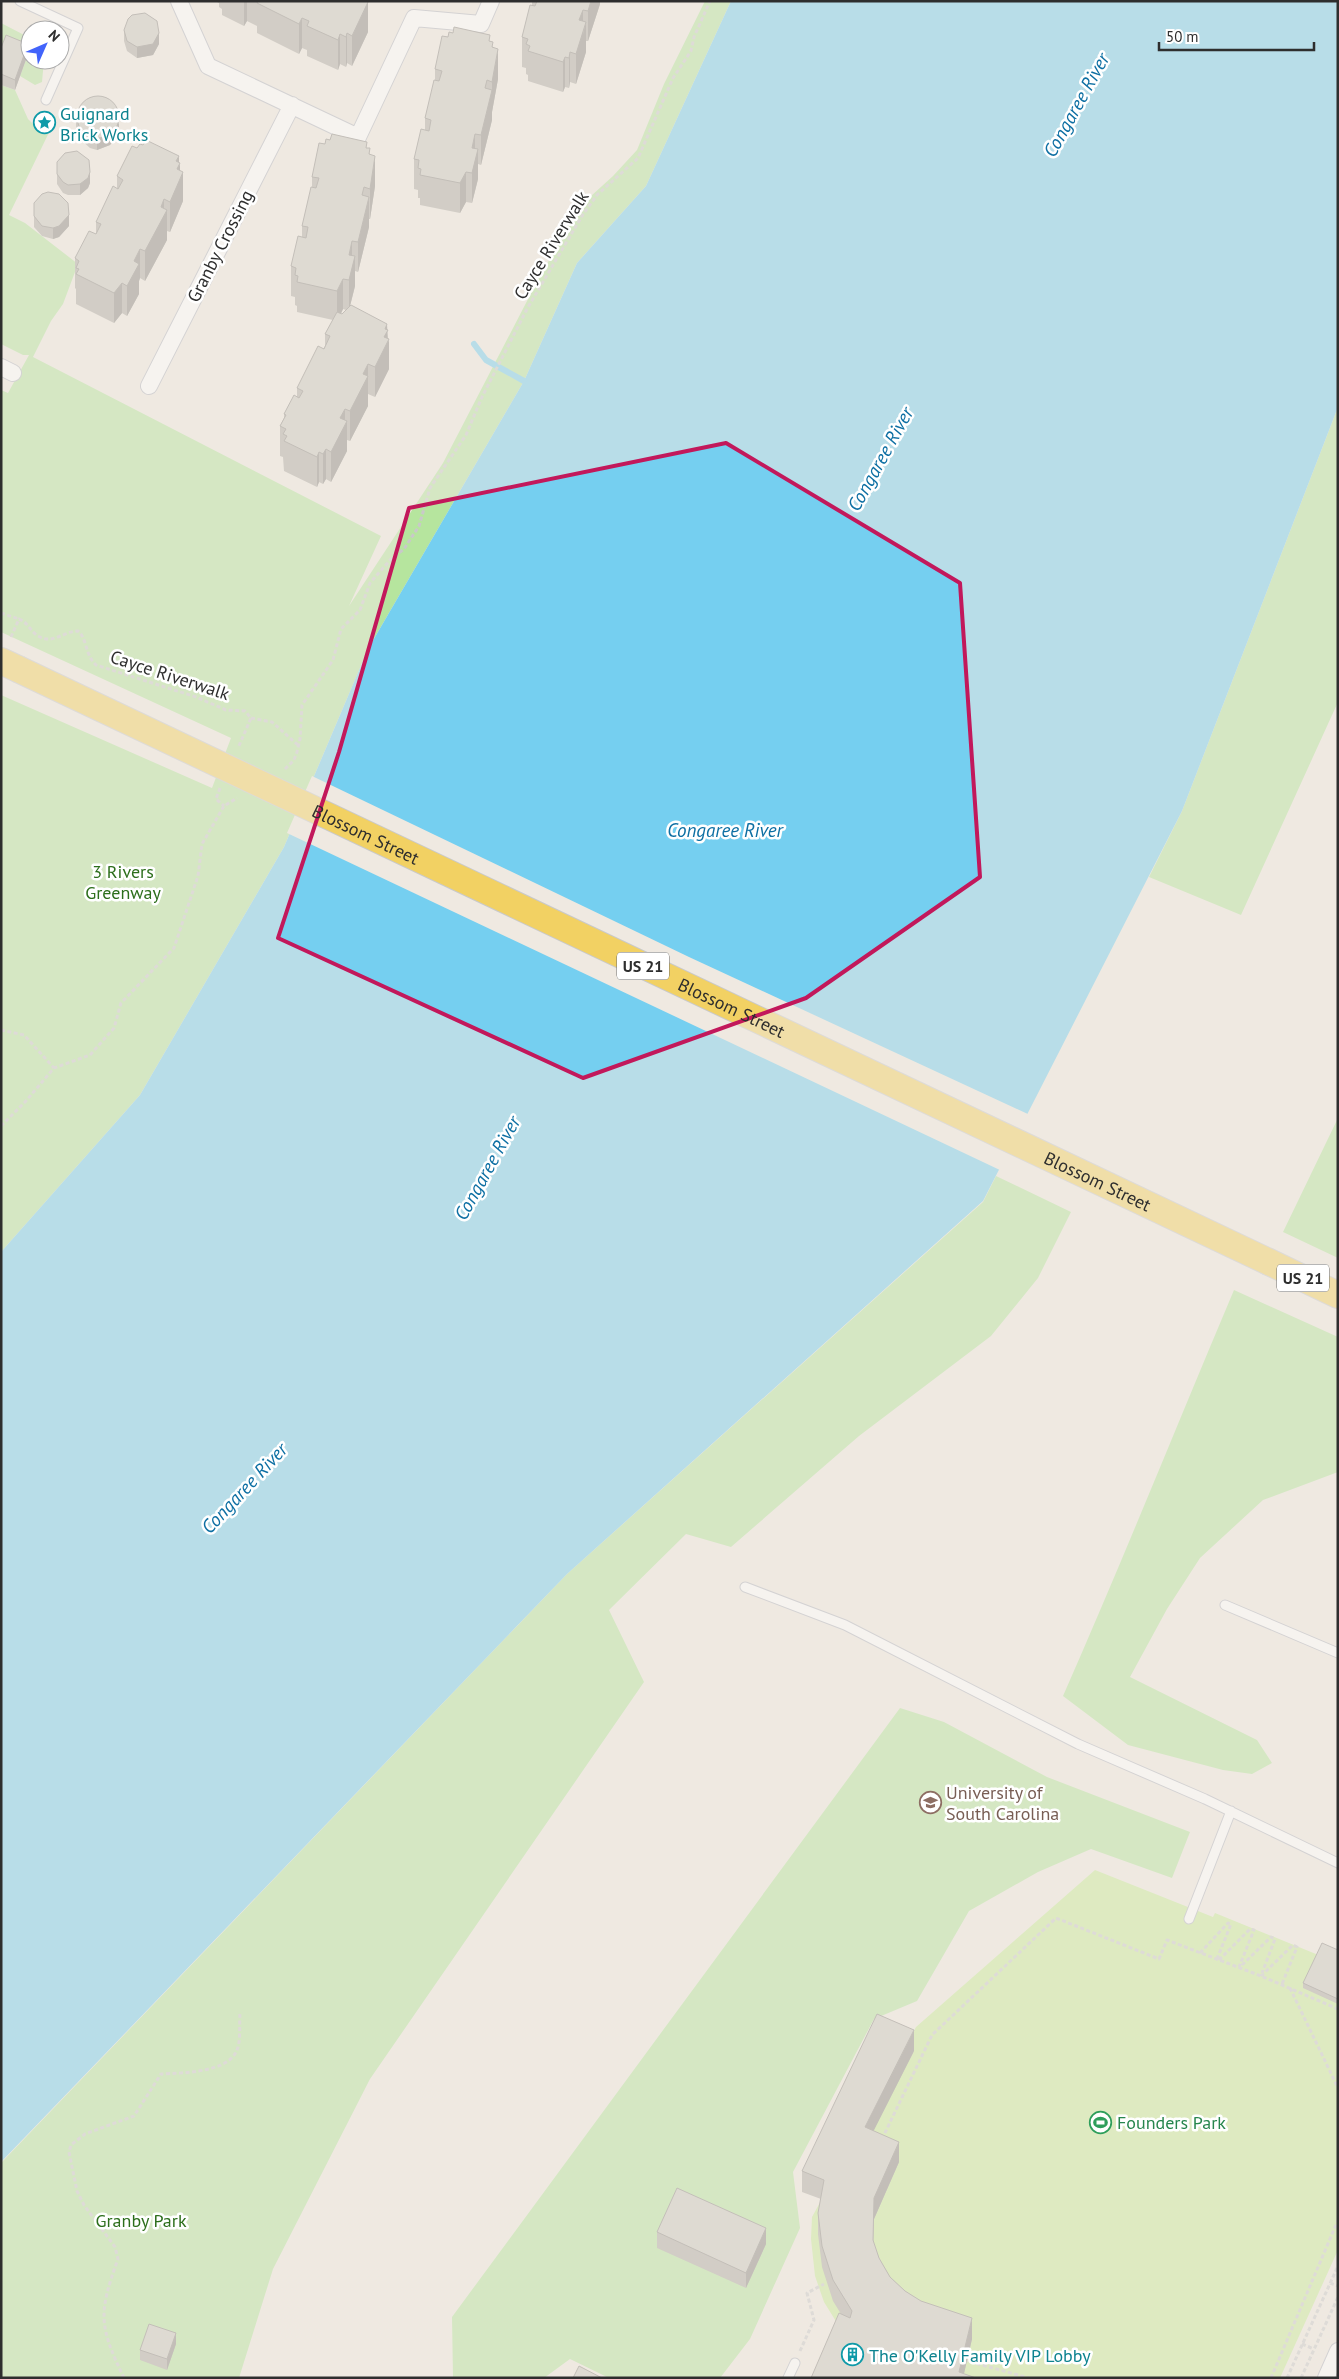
<svg xmlns="http://www.w3.org/2000/svg" width="1339" height="2379" font-family="'PT Sans',sans-serif">
	<rect width="100%" height="100%" fill="#efe9e1"/>
	<path fill="#b6e59e" d="M705,1h26l-85,185 -69,77 -53,118 -156,268 -84,198 -144,248 -139,157v-557l211,93 19,-50 -230,-106v-242l7,3 21,-38h-6l-22,-11v-259l14,5 13,29 8,8h7l14,-11 -48,99 16,8 53,41 -15,40 -12,17 -18,36 348,179 -32,70 94,-143 98,-189 27,-46 23,-32 22,-20 24,-26 27,-66z
		M1,23l29,15v22h14l-2,22 -7,3 -15,-9 8,-22 -27,5z
		M1338,407v295l-97,213 -92,-38 33,-66z
		M1338,1118v140l-55,-26z
		M996,1176l75,36 -33,66 -47,58 -132,100 -128,111 -45,-13 -77,76 35,72 -274,397 -97,190 -34,109h-238v-215l566,-589 416,-372z
		M1234,1290l104,47v135l-75,28 -63,58 -33,51 -37,68 127,63 15,23 -20,11 -29,-4 -95,-25 -65,-49c59,-134 114,-271 171,-406z
		M900,1708l44,14 103,55 143,55 -18,46 -81,-29 -53,23 -69,39 -52,90 -43,18 -81,153 7,56 -50,111 -30,39h-111l-39,-19 -26,19h-91l-1,-61z"/>
	<path fill="#c9ec9a" d="M1095,1870l118,47 2,-4 123,50v287l-58,128h-362l-81,-55 -13,-21 -9,-26 -4,-37 1,-22 104,-190z"/>
	<path fill="#75cff0" d="M731,1h607v406l-156,404 -199,390 -416,373 -566,588v-910l139,-157 144,-248 84,-198 156,-268 53,-118 69,-77z"/>
	<path fill="#efe9e1" d="M312,776l377,181 341,158 -28,56 -715,-338z"/>
	<g fill="none" stroke-linecap="round" stroke-linejoin="round">
		<path stroke="#75cff0" stroke-width="6" d="M474,344l12,16 38,21"/>
		<defs>
			<path id="lane" d="M20,1l58,27 -32,72
				M745,1587l100,38 233,119 127,55 133,64
				M1225,1605l113,48
				M1189,1919l42,-108
				M788,2378l7,-15"/>
			<path id="street" d="M179,1l29,65 150,71 56,-119 67,6 10,-23
				M1,367l12,6
				M149,386l143,-281
				M1326,2378l12,-27"/>
			<path id="primary" d="M1,661l17,8
				M1269,1262l69,33"/>
		</defs>
		<use href="#lane" stroke="#b4b7c1" stroke-width="11"/>
		<use href="#street" stroke="#b4b7c1" stroke-width="18"/>
		<use href="#primary" stroke="#c9c9c9" stroke-width="28"/>
		<path stroke="#c9c9c9" stroke-width="3" stroke-dasharray="4 2.5" stroke-linecap="butt" d="M1,613l18,6
			M11,637l8,-18c10,4 12,14 21,18 13,7 25,-6 38,-6 9,7 7,24 18,34l100,32 30,13 19,1 6,7 -13,30
			M251,718l21,4 27,24
			M285,769l9,-9 3,-8 3,-13 2,-34 31,-45 8,-31 19,-19 10,-27 21,-24 13,-10 15,-23 11,-38 36,-53 16,-38 45,-88 55,-93 15,-21 41,-37 35,-80 18,-27 3,-14 16,-36
			M220,788l-4,11 8,7
			M1,1030l23,5 30,33
			M1,1126l24,-24 29,-34 36,-13 24,-27 7,-25 53,-55 24,-72 4,-32 22,-38 13,-8
			M1200,1953l28,-30 3,1 -14,35
			M1219,1960l31,-31 4,1 -15,37
			M1242,1965l29,-28 4,2 -13,34
			M1261,1976l32,-31 4,2 -15,37
			M1290,1988l48,100
			M882,2139l50,-104 124,-117 103,41 8,-19 94,36 77,33
			M1330,2283l8,3
			M1302,2344l12,5
			M800,2351l14,-31 -7,-27 17,-9
			M964,2360l65,18
			M124,2378c-25,-52 -26,-64 -6,-119l-3,-12 -31,-42 -7,-14 -8,-39 2,-7 14,-11 49,-18 27,-42c20,-1 67,-1 76,-24 4,-10 2,-25 3,-36
			M1271,2378l67,-158
			M1287,2378l51,-112
			M1301,2378l37,-81"/>
		<use href="#lane" stroke="#fff" stroke-width="9"/>
		<use href="#street" stroke="#fff" stroke-width="16"/>
		<use href="#primary" stroke="#f2d163" stroke-width="26"/>
		<defs>
			<g id="primary-bridge">
				<path id="s1" d="M18,669l1251,593"/>
			</g>
		</defs>
		<use href="#primary-bridge" stroke="#c9c9c9" stroke-width="28" stroke-linecap="butt"/>
		<use href="#primary-bridge" stroke="#f2d163" stroke-width="26"/>
	</g>
	<path fill="#afaba4" fill-rule="evenodd" d="M215,1h151l2,31 -16,34 -5,-3 -1,4 -6,-3 -2,6 -31,-14v-6l-5,-2 -3,6 -42,-21v-7l-10,-5 -3,5 -22,-11v-6l-3,-2v-4z
		M532,1h68v3l-12,37h-2v11l-10,32 -6,-2 -1,6 -4,-1 -2,5 -35,-11v-6l-2,-1v-6l-4,-1v-30l10,-32z
		M124,30l35,14 -6,11 -16,3 -10,-7 -3,-10z
		M448,37l42,4 3,7 5,31 -6,33v-1v9l-11,45 -3,-1v15l-6,24 -6,-1 -6,11 -40,-8v-7h-2v-8l-4,-1v-30l11,-29v-12l10,-38v-11z
		M1,48l27,6 -13,36 -14,-5z
		M76,116l43,17 -9,12 -13,5 -7,-2 -11,-10 -3,-12z
		M325,144l42,4 3,7 5,31 -5,33h-1v8l-11,45 -3,-1v15l-5,20 37,24 2,39 -14,28 -7,-3v12l-18,35 -3,-1v11l-16,31 -5,-3 -3,5 -4,-2 -2,5 -33,-16 -1,-14 -3,-1v-30l4,-8v-4l13,-17v-9l28,-42v-12l8,-14 -36,-8v-6l-2,-1v-8l-4,-1v-30l11,-29v-11l10,-39v-10zM343,309l3,1 -4,4h-1z
		M137,148l42,15 4,38 -13,31 -3,-1v9l-22,41 -5,-3 -1,3v13l-12,22 -5,-3 -8,10 -38,-19v-15l-1,-1v-30l21,-24v-12l21,-34v-12z
		M57,162l33,21 -2,5 -8,7h-12l-5,-2 -6,-9z
		M34,203l35,23 -10,11 -6,2 -11,-3 -8,-9z
		M1338,1950v54l-35,-16v-5z
		M914,2051l-41,80 26,31 -25,57 -1,23 6,16 11,19 15,14 67,48 -8,34 -153,5 30,-64 -8,-13 -11,-34 -4,-33v-21l3,-14 -19,-7v-21z
		M657,2232l109,12 -20,44 -89,-40z
		M176,2344l-9,26 -27,-10v-10z"/>
	<path fill="#8e8b86" d="M244,1h3v20l-3,5z
		M591,1h9v3l-12,37v-30z
		M368,2v30l-16,34v-30z
		M583,10v24l3,-12v30l-10,32v-30l3,-34z
		M302,18v30l-3,6v-30z
		M159,33v11l-6,11 -16,3v-11z
		M347,33v30l-1,4v-30z
		M340,34v30l-2,6v-30z
		M28,44v10l-13,36v-10z
		M498,49v30l-6,33v-30z
		M570,52v30l-1,6v-30z
		M565,57v30l-2,5v-30z
		M492,90v30l-11,45v-30z
		M119,123v10l-9,12 -13,5v-11z
		M475,134v24l3,-9v30l-6,24v-55z
		M179,156v10l1,-3v16l3,-7v29l-13,31v-30l6,-41z
		M375,156v30l-5,33v-30z
		M90,172v11l-2,5 -8,7v-11z
		M466,172v30l-6,11v-30z
		M369,197v30l-11,45v-30z
		M164,199v16l3,-5v30l-22,41v-30l16,-44z
		M69,215v11l-10,11 -6,2v-11z
		M352,241v24l3,-9v30l-6,24v-55z
		M140,249v29l-1,3v13l-12,22v-30l7,-25z
		M343,279v30l-6,12v-30z
		M122,283v30l-8,10v-30z
		M387,324l1,18 1,-3v30l-14,28v-30l10,-38z
		M368,364v42l-18,35v-30l13,-37z
		M345,409v16l2,-4v30l-16,31v-30l9,-34z
		M326,449v30l-3,5v-30z
		M319,452v30l-2,5v-30z
		M914,2030v21l-49,97v-21z
		M899,2142v20l-25,57 -1,42 1,-63z
		M766,2228v16l-20,44v-15z
		M972,2318v21l-9,39 -4,-6z
		M176,2333v11l-9,26v-11z"/>
	<path fill="#cbc7bf" stroke="#8e8b86" d="M258,1h108l2,1 -16,34 -5,-3 -1,4 -6,-3 -2,6 -31,-14 2,-5 -7,-3 -3,6 -42,-21z
		M537,1h54l-3,10 -5,-1 -4,10 7,2 -10,32 -6,-2 -1,6 -4,-1 -2,5 -35,-11 2,-5 -4,-2 2,-5 -6,-2 8,-32 5,1z
		M145,13l12,8 2,12 -6,11 -16,3 -10,-6 -3,-11 4,-11 4,-4z
		M454,27l36,8 -1,6 4,1 -1,5 6,2 -6,33 -5,-2 -2,8 7,2 -11,45 -6,-1 -3,14 6,1 -6,24 -6,-1 -6,11 -40,-8 1,-6 -3,-1 1,-8 -5,-1 7,-30 8,2 2,-11 -6,-2 9,-38 5,1 3,-10 -7,-2 7,-33 6,1 1,-5 4,1z
		M6,35l22,9 -13,36 -14,-6v-26z
		M77 117a21 21 0 1 1 42 0a21 21 0 1 1-42 0Z
		M332,134l35,8 -1,6h4l-1,6 6,2 -5,33 -6,-2 -2,8 7,2 -11,45 -6,-1 -3,14 6,1 -6,24 -6,-1 -6,12 -40,-9 1,-6 -3,-1 1,-7 -5,-2 7,-30 8,2 2,-11 -6,-1 9,-39 5,1 3,-10 -7,-1 7,-34 6,1 1,-5 4,1z
		M146,140l33,16 -3,5 4,2 -3,6 6,3 -13,30 -6,-3 -3,8 6,3 -22,41 -5,-2 -6,12 5,3 -12,22 -5,-3 -8,10 -38,-19 3,-5 -3,-1 3,-7 -4,-3 14,-27 7,3 5,-10 -5,-2 17,-36 5,3 5,-9 -6,-4 15,-30 5,2 3,-4 3,1z
		M77,151l12,9 1,12 -2,6 -8,6 -12,1 -5,-3 -6,-8v-12l8,-9z
		M48,192l11,2 9,9 1,12 -10,11 -6,2 -11,-2 -8,-10v-13l8,-9z
		M351,305l36,19 -2,5 3,1 -4,7 5,2 -14,28 -7,-3 -5,10 5,2 -18,35 -5,-2 -5,9 7,3 -16,31 -5,-3 -3,5 -4,-2 -2,5 -33,-16 3,-5 -4,-2 3,-5 -6,-3 6,-11 -2,-1 10,-19 5,3 4,-7 -6,-3 21,-42 6,3 6,-13 -5,-2 12,-22 5,2z
		M1322,1943l16,7v49l-35,-16z
		M877,2014l37,16 -49,97 34,15 -25,56 -1,42 6,18 11,19 15,14 16,10 51,17 -13,54 17,6h-165l28,-65 11,5 2,-7 -19,-31 -11,-34 -4,-33 6,-33 -22,-9z
		M677,2188l89,40 -20,45 -89,-41z
		M149,2324l27,9 -9,26 -27,-9z
		M579,2366l23,12h-29z"/>
	<path d="M0 0H1339V2379H0ZM726,443l234,140 20,294 -174,121 -223,80 -305,-140 61,-186 70,-244z" fill="#efe9e1" fill-opacity=".55" fill-rule="evenodd"/>
	<path fill="none" stroke="#c2185b" stroke-width="4" stroke-linejoin="round" d="M726,443l234,140 20,294 -174,121 -223,80 -305,-140 61,-186 70,-244z"/>
	<defs>
		<symbol id="sight-ring" viewBox="-11 -11 22 22"><circle r="9.5" fill="#fff" stroke="#0f9aa8" stroke-width="1.5"/><path d="M0-6L1.8-2.2L6-1.7L2.9 1.2L3.7 5.4L0 3.3L-3.7 5.4L-2.9 1.2L-6-1.7L-1.8-2.2Z" fill="#0f9aa8"/></symbol>
		<symbol id="university-ring" viewBox="-11 -11 22 22"><circle r="9.5" fill="#fff" stroke="#8d6e63" stroke-width="1.5"/><path d="M0-5L7-2L0 1L-7-2ZM-4 1L0 2.5L4 1V4Q0 6-4 4Z" fill="#8d6e63"/></symbol>
		<symbol id="stadium-ring" viewBox="-11 -11 22 22"><circle r="9.5" fill="#fff" stroke="#2e9e5b" stroke-width="1.5"/><path d="M0-5a6.5 5 0 1 0 0 10a6.5 5 0 1 0 0-10ZM-3.5-1.8h7v3.6h-7Z" fill="#2e9e5b"/></symbol>
		<symbol id="building-ring" viewBox="-11 -11 22 22"><circle r="9.5" fill="#fff" stroke="#0f9aa8" stroke-width="1.5"/><path d="M-4-6H4V6H1V3H-1V6H-4ZM-2.5-4.3h1.7v1.8h-1.7ZM.8-4.3h1.7v1.8H.8ZM-2.5-1h1.7V.8h-1.7ZM.8-1h1.7V.8H.8Z" fill="#0f9aa8"/></symbol>
	</defs>
	<g fill-rule="evenodd">
		<use href="#sight-ring" x="32" y="110" width="25" height="25"/>
		<use href="#university-ring" x="918" y="1790" width="25" height="25"/>
		<use href="#stadium-ring" x="1088" y="2110" width="25" height="25"/>
		<use href="#building-ring" x="840" y="2342" width="25" height="25"/>
	</g>
	<g text-anchor="middle" dominant-baseline="central" stroke-width="5" stroke-linejoin="round" paint-order="stroke">
		<g fill="#fff" stroke="#6d6d6d" stroke-width="1">
			<rect x="617" y="952.5" width="52" height="27" rx="4"/>
			<rect x="1277" y="1264.5" width="52" height="27" rx="4"/>
		</g>
		<g font-size="16" font-weight="bold" fill="#2e2e2e">
			<text x="643" y="966">US 21</text>
			<text x="1303" y="1278">US 21</text>
		</g>
		<g font-size="18" fill="#0d838f" stroke="#fff" text-anchor="start">
			<text x="60" y="113">Guignard<tspan x="60" dy="21">Brick Works</tspan></text>
			<text x="869" y="2355">The O'Kelly Family VIP Lobby</text>
		</g>
		<g font-size="18" fill="#2e2e2e" stroke="#fff">
			<text transform="translate(551 245) rotate(-58)">Cayce Riverwalk</text>
			<text transform="translate(220 246) rotate(-63)">Granby Crossing</text>
			<text transform="translate(170 675) rotate(18)">Cayce Riverwalk</text>
			<text stroke="none"><textPath href="#s1" startOffset="385">Blossom Street</textPath></text>
			<text stroke="none"><textPath href="#s1" startOffset="790">Blossom Street</textPath></text>
			<text stroke="none"><textPath href="#s1" startOffset="1195">Blossom Street</textPath></text>
		</g>
		<g font-size="18" fill="#2c6e1b" stroke="#fff">
			<text x="123" y="871">3 Rivers<tspan x="123" dy="21">Greenway</tspan></text>
			<text x="141" y="2220">Granby Park</text>
		</g>
		<g font-size="18" fill="#785e54" stroke="#fff" text-anchor="start">
			<text x="946" y="1792">University of<tspan x="946" dy="21">South Carolina</tspan></text>
		</g>
		<g font-size="18" fill="#27864d" stroke="#fff" text-anchor="start">
			<text x="1117" y="2122">Founders Park</text>
		</g>
		<g font-size="19" font-style="italic" fill="#0d6fa3" stroke="#fff">
			<text transform="translate(1076 105) rotate(-61)">Congaree River</text>
			<text transform="translate(880 459) rotate(-61)">Congaree River</text>
			<text x="725" y="830">Congaree River</text>
			<text transform="translate(487 1168) rotate(-61)">Congaree River</text>
			<text transform="translate(244 1488) rotate(-47)">Congaree River</text>
		</g>
	</g>
	<rect width="1339" height="2379" fill="none" stroke="#2e2e2e" stroke-width="5"/>
	<g transform="translate(45 45) rotate(45)"><circle r="24" fill="#ffffff" stroke="#ababab"/>
	<path d="M0-4L9 19L0 12L-9 19Z" fill="#4264fb"/>
	<text y="-8" font-size="14" font-weight="bold" text-anchor="middle" fill="#2e2e2e">N</text>
	</g>
	<path d="M1159 42v8h155v-8" fill="none" stroke="#2e2e2e" stroke-width="2.5"/>
	<text x="1166" y="42" font-size="15" fill="#2e2e2e" stroke="#ffffff" stroke-width="4" paint-order="stroke">50 m</text>
</svg>
